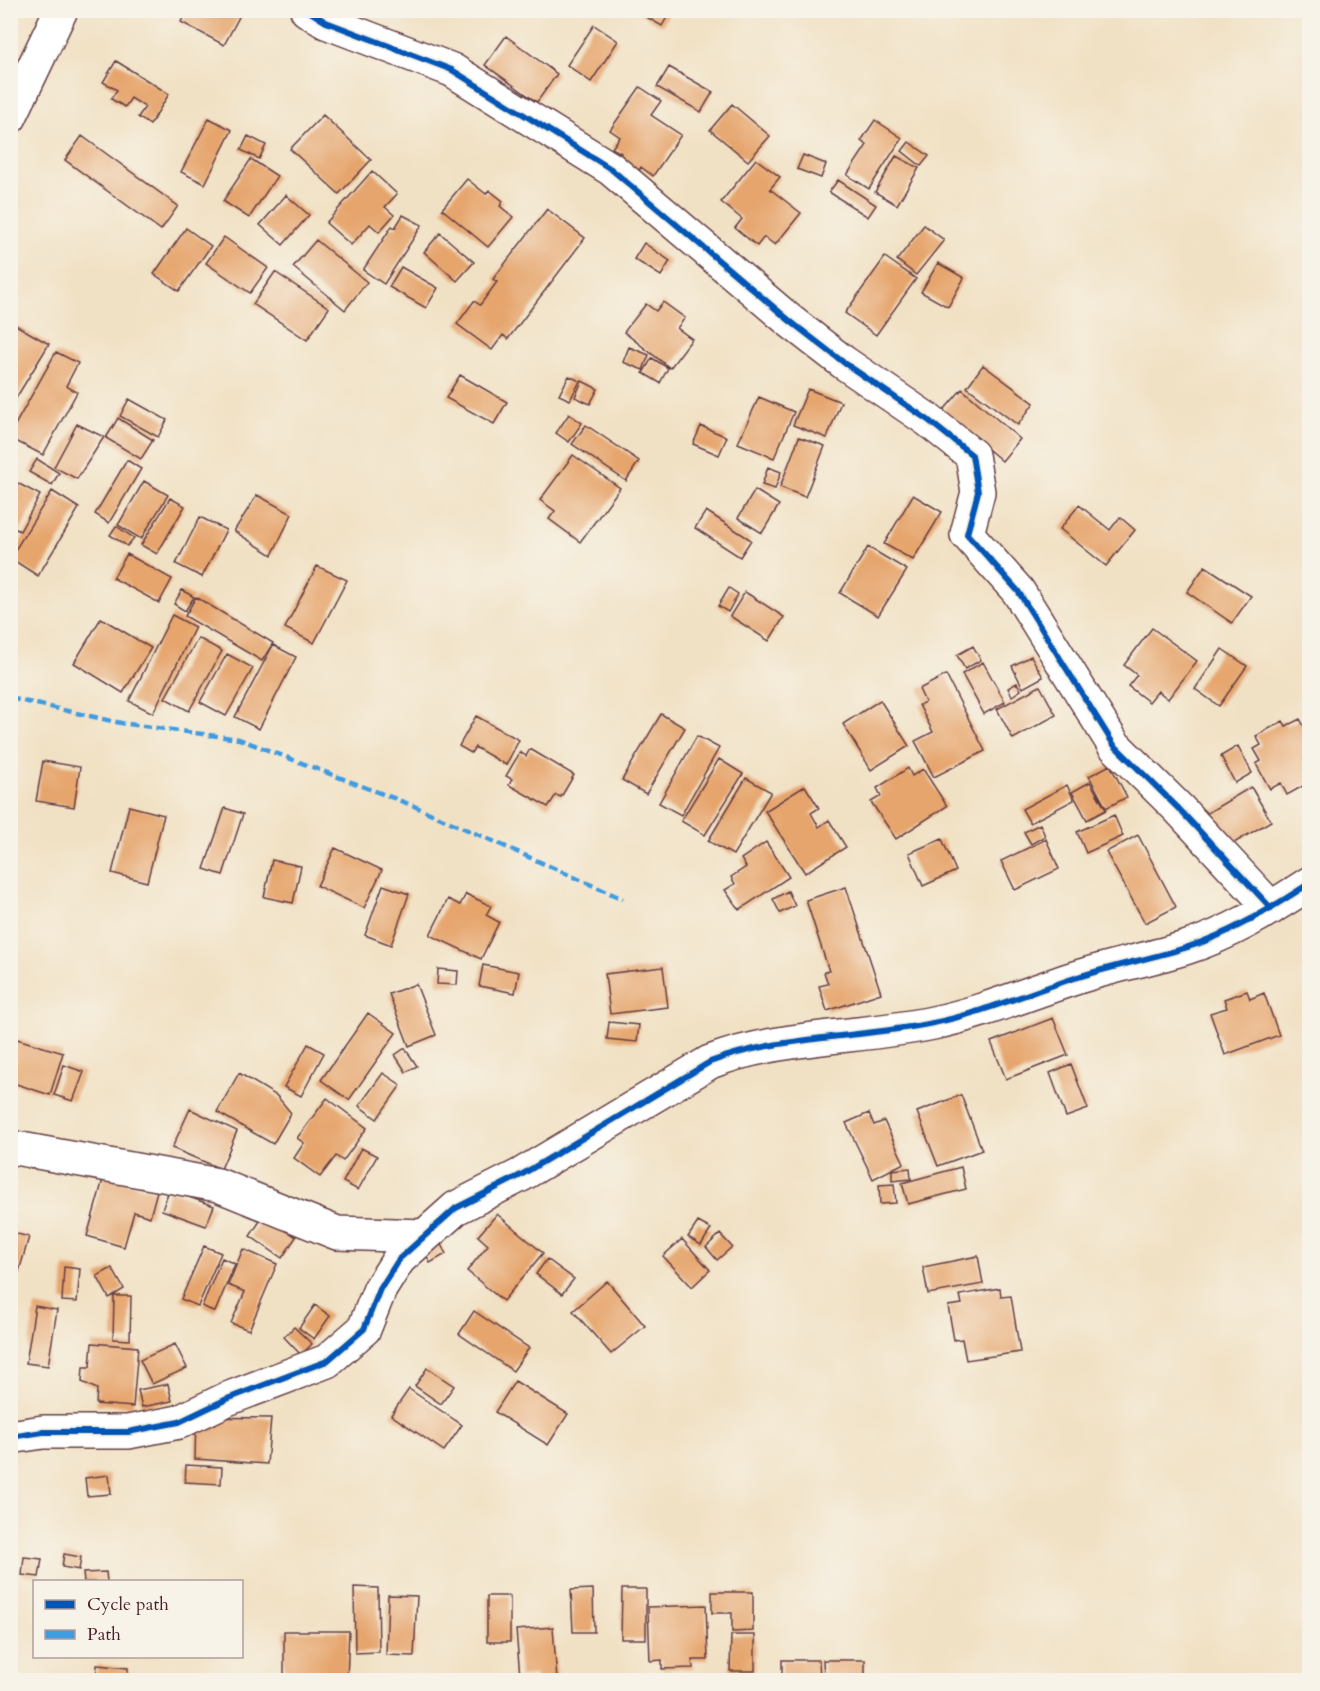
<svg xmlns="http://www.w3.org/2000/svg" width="1320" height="1691" font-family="Cardo,serif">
	<rect width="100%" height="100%" fill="#f7f3e8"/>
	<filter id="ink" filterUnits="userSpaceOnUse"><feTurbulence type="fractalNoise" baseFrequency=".0167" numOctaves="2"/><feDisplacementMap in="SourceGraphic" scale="12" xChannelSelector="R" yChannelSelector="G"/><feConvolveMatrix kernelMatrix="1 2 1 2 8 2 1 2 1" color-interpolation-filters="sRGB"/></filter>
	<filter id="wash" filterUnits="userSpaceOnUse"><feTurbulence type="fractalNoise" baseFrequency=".008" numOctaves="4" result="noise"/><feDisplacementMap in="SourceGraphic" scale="24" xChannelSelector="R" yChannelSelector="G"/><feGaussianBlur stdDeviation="1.35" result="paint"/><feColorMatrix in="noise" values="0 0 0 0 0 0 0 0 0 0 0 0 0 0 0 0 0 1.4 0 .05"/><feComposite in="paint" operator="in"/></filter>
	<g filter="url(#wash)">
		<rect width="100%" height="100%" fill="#f1e1c4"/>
		<g id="blocks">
			<path fill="#e6a56d" d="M187,10h41l11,7 -15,28 -43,-23z
				M634,10h37l-9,16z
				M594,25l24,16 -27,41 -24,-17z
				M506,36l51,38 -20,28 -52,-37z
				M116,61l53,33 -19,31 -12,-8 7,-10 -14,-9 -6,9 -14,-8 6,-9 -14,-8z
				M669,67l44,25 -12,20 -44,-25z
				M640,87l21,14 -10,14 30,20 -28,41 -12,-9 -3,5 -20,-14 3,-5 -9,-5 8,-11 -10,-7z
				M732,104l38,32 -22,25 -38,-31z
				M323,115l48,45 -32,34 -49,-45z
				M209,118l23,12 -27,54 -24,-12z
				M875,120l27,18 -33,51 -22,-14 20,-30 -6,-4z
				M82,136l96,70 -17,24 -96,-70z
				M248,136l18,9 -7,14 -18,-9z
				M909,142l20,14 -8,10 -19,-15z
				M803,155l23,9 -5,14 -24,-9z
				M896,156l23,12 -22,37 -22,-13z
				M251,159l26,17 -28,42 -26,-17z
				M756,159l24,18 -10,12 31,24 -26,32 -11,-8 -7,9 -22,-18 7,-9 -21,-17z
				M372,171l25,23 -12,13 9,8 -15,17 -9,-8 -19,21 -25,-22z
				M467,179l19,15 3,-4 14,11 -3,5 13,11 -25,30 -46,-38z
				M838,180l38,25 -8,12 -39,-25z
				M286,195l23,20 -26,30 -23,-20z
				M547,209l38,29 -77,101 -5,-4 -11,15 -35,-26 17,-23 6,4 17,-23 -4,-3z
				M403,215l19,10 -38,59 -21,-14 29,-44 3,2z
				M924,225l20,15 -28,35 -19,-15z
				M186,228l25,18 -32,45 -25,-17z
				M440,233l34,29 -17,19 -33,-29z
				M224,237l44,31 -18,25 -44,-30z
				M316,240l51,42 -22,28 -52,-43z
				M644,243l26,18 -9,15 -27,-17z
				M885,257l31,22 -40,56 -31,-22z
				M938,263l26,15 -16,29 -27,-15z
				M401,267l37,21 -12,20 -37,-21z
				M275,272l54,36 -22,32 -54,-36z
				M663,302l22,16 -8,10 15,11 -22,29 -46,-36 22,-28 10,7z
				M14,324l35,20 -39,64v-78z
				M629,347l20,8 -6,15 -20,-8z
				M56,352l22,11 -12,23 11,6 -34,63 -33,-17v-4z
				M652,358l16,10 -8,15 -17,-10z
				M983,365l51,38 -16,22 -51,-38z
				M460,375l47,27 -13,22 -48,-26z
				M569,376l11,5 -10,19 -11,-5z
				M582,381l16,8 -8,15 -15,-7z
				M808,389l33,13 -14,36 -34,-13z
				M962,389l58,50 -18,22 -59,-50z
				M759,397l35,15 -20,46 -36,-15z
				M129,399l38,21 -9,17 -38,-21z
				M569,414l13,9 -13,19 -13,-9z
				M118,418l35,22 -12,19 -35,-21z
				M77,424l27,13 -27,42 -23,-12z
				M586,425l53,36 -13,20 -54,-37z
				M701,426l26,11 -8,18 -26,-11z
				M799,437l26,9 -20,51 -25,-10z
				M573,455l47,33 -40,54 -31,-23 6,-8 -15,-11z
				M37,459l22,14 -7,12 -23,-13z
				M127,460l14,9 -32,54 -14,-9z
				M768,467l13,5 -6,17 -13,-4z
				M10,479l30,16 -20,36 -10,-5z
				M144,481l24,14 -27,44 -23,-14z
				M755,490l24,15 -17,28 -24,-15z
				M52,491l27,17 -41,68 -28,-18z
				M257,495l35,19 -20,41 -38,-24z
				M913,495l29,17 -29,48 -29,-16z
				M170,498l15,8 -28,48 -16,-9z
				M1079,505l31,25 10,-13 15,13 -29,36 -46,-37z
				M706,511l45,29 -11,17 -45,-29z
				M200,517l26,13 -24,47 -26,-13z
				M116,526l18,12 -7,8 -17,-11z
				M868,547l39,23 -29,46 -38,-23z
				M127,554l45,25 -13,24 -46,-25z
				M317,566l30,14 -33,63 -29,-15z
				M1205,566l46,30 -19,27 -45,-31z
				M729,588l9,6 -10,18 -10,-6z
				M182,590l12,7 -9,14 -11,-7z
				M745,592l39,25 -15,24 -39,-25z
				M196,597l77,46 -11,18 -77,-45z
				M172,615l23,12 -42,86 -24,-12z
				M101,618l50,30 -28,45 -49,-30z
				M1152,628l45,33 -29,38 -10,-8 -9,11 -21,-16 9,-11 -13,-10z
				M198,638l24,13 -33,60 -24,-13z
				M273,645l23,12 -37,72 -24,-12z
				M973,646l8,14 -16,9 -8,-14z
				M1222,649l25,17 -28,40 -24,-17z
				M227,654l26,14 -27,48 -26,-14z
				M1031,656l12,21 -20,11 -11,-22z
				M983,662l22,40 -21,12 -22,-40z
				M946,675l39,76 -51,26 -19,-36 18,-9 -14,-27 6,-3 -6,-13z
				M1017,683l4,7 -9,6 -4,-8z
				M1040,686l16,29 -43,24 -16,-30z
				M880,700l29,46 -38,24 -28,-46z
				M661,714l24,14 -39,66 -24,-14z
				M476,716l43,24 -13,25 -31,-18 -4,6 -12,-7z
				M1300,719l10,18v45l-23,13 -6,-12 -11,6 -14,-25 5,-3 -7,-12 7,-4 -5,-9 27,-15 3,5z
				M697,736l22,12 -38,67 -22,-12z
				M1238,746l14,27 -17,10 -14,-27z
				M530,749l44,26 -13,22 -5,-2 -8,12 -39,-22 3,-6 -6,-3 14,-24 6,4z
				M719,759l24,15 -38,61 -24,-14z
				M43,761l37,6 -6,40 -38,-6z
				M1110,765l17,32 -21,11 -17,-32z
				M908,768l4,8 11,-7 24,37 -51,33 -25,-37 10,-6 -4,-8z
				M746,778l25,14 -38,63 -25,-14z
				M1090,782l16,28 -19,10 -15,-28z
				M1067,785l7,15 -44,23 -8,-14z
				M805,786l14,22 -8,5 8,14 10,-7 17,27 -41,26 -40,-62z
				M1251,787l20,34 -47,28 -20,-34z
				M129,806l35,9 -17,67 -35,-9z
				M225,808l18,6 -20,61 -19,-6z
				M1114,815l9,21 -37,17 -9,-21z
				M1040,824l5,12 -14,8 -7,-12z
				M1138,835l38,72 -31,16 -39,-71z
				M942,839l14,32 -33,15 -14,-33z
				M1046,839l13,30 -44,21 -14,-29z
				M766,842l23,35 -50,33 -14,-20 10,-6 -4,-7 15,-10 -5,-8z
				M335,848l47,22 -18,38 -47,-22z
				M272,860l29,6 -8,37 -29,-6z
				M383,885l26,9 -18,51 -26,-10z
				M846,887l35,106 -54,18 -8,-25 9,-2 -4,-12 5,-1 -23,-71z
				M788,891l7,15 -15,7 -7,-14z
				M466,894l25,12 -5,9 13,7 -18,37 -51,-24 18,-36 12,6z
				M483,965l36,7 -4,21 -36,-7z
				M663,967l5,40 -58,7 -5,-40z
				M438,969l20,2 -1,14 -20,-1z
				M416,984l20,51 -27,11 -20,-52z
				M1247,991l3,8 14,-6 15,42 -54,20 -15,-42 17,-5 -3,-9z
				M368,1013l28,20 -47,67 -28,-20z
				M1053,1018l15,37 -62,24 -15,-37z
				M609,1022l30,3 -2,17 -30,-3z
				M17,1039l46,14 -13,42 -40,-13v-24z
				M308,1044l16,9 -23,43 -17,-9z
				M405,1048l12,18 -11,6 -11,-17z
				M1071,1064l17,45 -22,8 -16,-44z
				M64,1065l20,7 -11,29 -19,-6z
				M239,1073l38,23 14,17 -18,31 -56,-32z
				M383,1073l18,12 -24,34 -18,-13z
				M961,1095l21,55 -44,16 -21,-54z
				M327,1098l40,30 -24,33 -7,-5 -16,21 -26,-19 10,-15 -7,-5z
				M190,1109l47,22 -16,38 -49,-21z
				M869,1113l5,12 10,-4 20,42 -31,16 -27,-56z
				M361,1148l16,8 -19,34 -15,-8z
				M961,1167l5,22 -58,15 -6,-21z
				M910,1168l1,11 -19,2v-11z
				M104,1176l53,15 -7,26 -16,-5 -10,35 -37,-11z
				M894,1184l2,19 -16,1 -1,-19z
				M169,1190l45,16 -8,20 -44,-16z
				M497,1214l46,39 -40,48 -36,-30 21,-26 -10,-9z
				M264,1215l32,22 -14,21 -32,-22z
				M698,1222l13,7 -10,16 -13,-8z
				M10,1232l19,5 -13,45 -6,-1z
				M720,1234l12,13 -15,13 -11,-13z
				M437,1237l9,17 -16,9 -9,-17z
				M682,1239l28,31 -18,17 -29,-31z
				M204,1246l17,7 -23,53 -17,-7z
				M243,1249l34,15 -28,66 -18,-7 14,-31 -17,-7z
				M978,1256l5,28 -55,10 -5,-27z
				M222,1258l13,6 -20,48 -13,-6z
				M547,1259l27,20 -12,15 -26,-20z
				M64,1267l16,2 -3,33 -15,-1z
				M112,1268l12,21 -15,9 -12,-22z
				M607,1281l38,45 -34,28 -38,-43z
				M1000,1288l1,9 10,-1 9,56 -54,8 -4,-21 -8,1 -6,-34 14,-2 -2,-9z
				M114,1296h17l-1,44 -17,-1z
				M315,1305l15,11 -16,23 -15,-11z
				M35,1306l22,4 -9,56 -22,-3z
				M474,1311l55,37 -16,23 -54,-37z
				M294,1327l18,17 -11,11 -17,-18z
				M92,1343l46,4 -5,60 -37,-3 1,-15 -15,-7 1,-15h7z
				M175,1344l12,24 -35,16 -12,-24z
				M427,1368l27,18 -13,18 -26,-18z
				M515,1381l53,33 -20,31 -53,-33z
				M168,1384l4,17 -30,6 -4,-17z
				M409,1389l53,36 -18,26 -53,-36z
				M196,1417l75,1 -4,46 -72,-5z
				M186,1465l36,2 -1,17 -36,-2z
				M109,1475l2,19 -24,2 -2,-18z
				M64,1554l17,3 -2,13 -17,-3z
				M24,1557l18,2 -3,18 -17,-2z
				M106,1572l1,10h-23l-1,-9z
				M354,1587l24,1 1,64 -24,1z
				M593,1589l1,43h-21l-2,-42z
				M622,1589h24v50h-25z
				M712,1592h41v39l-21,1v-19h-20z
				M388,1595l29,1 -3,60 -28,-1z
				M487,1596h23v46h-23z
				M706,1605l2,55h-16l1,8 -31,1v-9l-12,1 -2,-54z
				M553,1627l4,53h-21l-1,-5 -15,1 -4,-46z
				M284,1631h65l-2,49h-63z
				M731,1635h24v36h-25z
				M782,1660h37l1,20 -38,-2z
				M823,1660h42v20h-41z
				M97,1665l31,3v12h-32z"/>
		</g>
	</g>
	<g filter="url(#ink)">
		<use href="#blocks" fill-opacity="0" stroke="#633c42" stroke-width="1.5"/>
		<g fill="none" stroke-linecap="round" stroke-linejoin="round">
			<defs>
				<path id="minor" d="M307,10l19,12 126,48 159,99 179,152 53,41 85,58 44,35 6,37 -11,42 51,57 96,154 65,64 92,99
					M10,117l51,-107
					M10,1147l208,38 119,48 86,3
					M10,1437l33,-5h85l51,-10 48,-23 100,-38 37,-32 16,-40 19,-30 57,-51 65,-33 189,-113c66,-26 151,-24 223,-39 49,-10 95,-30 142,-45 36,-12 74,-19 110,-30 45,-14 85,-39 125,-65"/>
			</defs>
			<use href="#minor" stroke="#633c42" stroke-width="36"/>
			<use href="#minor" stroke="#fff" stroke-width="33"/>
			<path stroke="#409be1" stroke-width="4.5" stroke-dasharray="9 4.5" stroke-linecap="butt" d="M10,698l111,25 118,16 175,67 209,93"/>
			<defs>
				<path id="cycleway" d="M307,10l19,12 126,48 159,99 179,152 53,41 85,58 44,35 6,37 -11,42 51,57 96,154 65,64 92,99
					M10,1437l33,-5h85l51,-10 48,-23 100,-38 37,-32 16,-40 19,-30 57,-51 65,-33 189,-113c66,-26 151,-24 223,-39 49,-10 95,-30 142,-45 36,-12 74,-19 110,-30 45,-14 85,-39 125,-65"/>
			</defs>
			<use href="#cycleway" stroke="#f7f3e8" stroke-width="10"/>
			<use href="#cycleway" stroke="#0057b8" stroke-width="6"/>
		</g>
	</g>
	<rect width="1320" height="1691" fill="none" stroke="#f7f3e8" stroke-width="36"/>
	<rect x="33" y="1580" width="210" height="78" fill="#f7f3e8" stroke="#b29e9c" stroke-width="1.5"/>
	<rect x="45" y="1600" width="30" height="9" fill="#0057b8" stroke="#b29e9c" stroke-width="1.5"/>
	<text x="87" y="1610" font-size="18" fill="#4a1f2b">Cycle path</text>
	<rect x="45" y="1630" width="30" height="9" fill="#409be1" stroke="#b29e9c" stroke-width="1.5"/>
	<text x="87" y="1640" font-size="18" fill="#4a1f2b">Path</text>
</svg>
